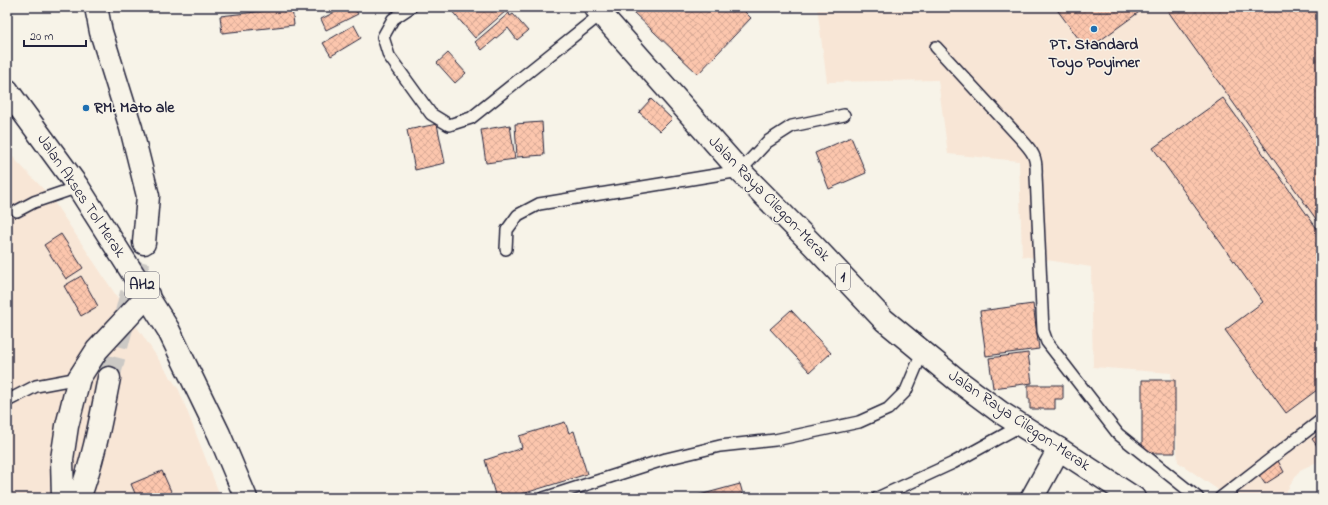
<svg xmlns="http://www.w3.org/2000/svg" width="1328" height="505" font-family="'Indie Flower',sans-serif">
	<defs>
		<pattern id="building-cross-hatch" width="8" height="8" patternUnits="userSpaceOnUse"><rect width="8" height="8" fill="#fcc6ad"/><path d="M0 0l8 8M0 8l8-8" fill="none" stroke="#d8aa96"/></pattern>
	</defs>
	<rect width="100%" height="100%" fill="#f7f3e8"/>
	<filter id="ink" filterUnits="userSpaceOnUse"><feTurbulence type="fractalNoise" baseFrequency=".025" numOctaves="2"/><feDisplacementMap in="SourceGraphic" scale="8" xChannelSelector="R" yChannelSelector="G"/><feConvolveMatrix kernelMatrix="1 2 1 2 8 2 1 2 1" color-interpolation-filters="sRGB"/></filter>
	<g filter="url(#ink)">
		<path fill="#f8e6d6" d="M817,7h504v453l-21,10 -18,28h-52l-52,-36 -7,-89 -78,-6 -2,-100 -69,-11 -3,-95 -71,-7 -10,-74 -111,2z
			M7,151l43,45 129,194 42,108h-214z"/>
		<path fill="url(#building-cross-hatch)" stroke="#22223b" d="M345,7h9l4,7 -32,16 -5,-11z
			M452,7h51l3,4 -31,27 -25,-29z
			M636,7h104l11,11 -53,56 -66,-63z
			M1055,7h91l-59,43z
			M1165,7h149l7,10v209z
			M292,8l2,17 -72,8 -2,-17z
			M509,13l1,3 3,-2 15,17 -11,9 -9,-12 -26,22 -7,-8z
			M354,25l7,13 -30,18 -8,-13z
			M448,53l18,20 -11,10 -18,-20z
			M1223,98l98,136v153l-35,26 -61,-83 38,-28 -110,-154z
			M651,99l21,20 -12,12 -21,-19z
			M542,122l2,33 -27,2 -2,-33z
			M437,124l8,39 -30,7 -8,-40z
			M510,125l5,34 -29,4 -5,-33z
			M851,137l15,36 -37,16 -14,-36z
			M61,234l22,34 -17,11 -22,-34z
			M81,276l17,30 -17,10 -17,-30z
			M1033,304l6,45 -53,7 -6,-45z
			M791,310l40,43 -21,19 -40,-43z
			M1028,353l4,30 -39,5 -4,-30z
			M1142,380h33v73h-33z
			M1028,385h35v14h-8v10h-25v-10h-2z
			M565,422l4,11 5,-2 13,43 -78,24h-13l-11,-38 37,-12 -3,-12z
			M1321,432v19l-9,-12z
			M1277,459l7,13 -19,12 -8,-12z
			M162,471l12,27h-37l-6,-14z
			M740,484l4,14h-48v-2z"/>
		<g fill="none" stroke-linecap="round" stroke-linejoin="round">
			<path stroke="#ccc9c5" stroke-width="22" stroke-dasharray="22 11" stroke-linecap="butt" d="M109,378l35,-135"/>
			<defs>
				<path id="service" d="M411,7l-18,12 -10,18 6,19 42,58 18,11 22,-7 130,-104
					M936,47l85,92c12,13 16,18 15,36l7,156 4,11 71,92 80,64
					M17,211l17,-9 44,-15
					M506,249l1,-19 11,-15 21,-11 201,-33 27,-29 25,-16 52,-11
					M7,401l29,-15 43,-8
					M544,498l122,-39 54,-13 55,-6 84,-18 29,-13 18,-18 16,-38
					M877,498l76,-35 69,-38
					M1220,498l101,-78"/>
				<path id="minor" d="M96,7l5,25 30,96 17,68 -4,47
					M63,498l-1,-39 5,-33 12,-48 18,-28 51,-55
					M79,498c15,-39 22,-80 30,-120
					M1032,498l27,-49"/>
				<path id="trunk" d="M595,7l145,164 74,75 70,74 73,60 43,32 59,37 75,49
					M7,90l71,97 90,142 51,105 27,64"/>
			</defs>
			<use href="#service" stroke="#22223b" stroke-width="14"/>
			<use href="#minor" stroke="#22223b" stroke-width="25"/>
			<use href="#trunk" stroke="#22223b" stroke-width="25"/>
			<use href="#service" stroke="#f7f3e8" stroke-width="11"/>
			<use href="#minor" stroke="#f7f3e8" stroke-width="22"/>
			<use href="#trunk" stroke="#f7f3e8" stroke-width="22"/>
		</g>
	</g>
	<g fill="#1f6fb2" stroke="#f7f3e8" stroke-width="1.5">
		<circle cx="1094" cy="29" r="4"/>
		<circle cx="86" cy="108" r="4"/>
	</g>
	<g text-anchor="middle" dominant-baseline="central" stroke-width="3" stroke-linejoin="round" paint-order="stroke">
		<g fill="#f7f3e8" stroke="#62616f" stroke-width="1">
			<rect x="836" y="264" width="14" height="26" rx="3"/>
			<rect x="125" y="272" width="34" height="26" rx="3"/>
		</g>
		<g font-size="15" font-weight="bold" fill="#22223b">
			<text x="843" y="277">1</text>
			<text x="142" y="285">AH2</text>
		</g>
		<g font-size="16" font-weight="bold" fill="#22223b" stroke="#f7f3e8">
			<text x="1094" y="45">PT. Standard<tspan x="1094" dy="18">Toyo Poyimer</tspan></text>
			<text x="94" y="108" text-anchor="start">RM. Mato ale</text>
		</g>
		<g font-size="16" fill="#22223b" stroke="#f7f3e8">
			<text transform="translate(81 196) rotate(56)">Jalan Akses Tol Merak</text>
			<text transform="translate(769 199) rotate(46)">Jalan Raya Cilegon-Merak</text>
			<text transform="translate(1019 421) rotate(34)">Jalan Raya Cilegon-Merak</text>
		</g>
	</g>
	<rect width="1328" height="505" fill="none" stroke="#f7f3e8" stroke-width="24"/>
	<rect x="12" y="12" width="1304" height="481" fill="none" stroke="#22223b" stroke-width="1.5" filter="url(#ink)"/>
	<path d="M24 40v6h62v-6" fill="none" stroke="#22223b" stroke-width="2"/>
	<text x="30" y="40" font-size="12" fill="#22223b" stroke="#f7f3e8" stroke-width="3" paint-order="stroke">20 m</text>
</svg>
